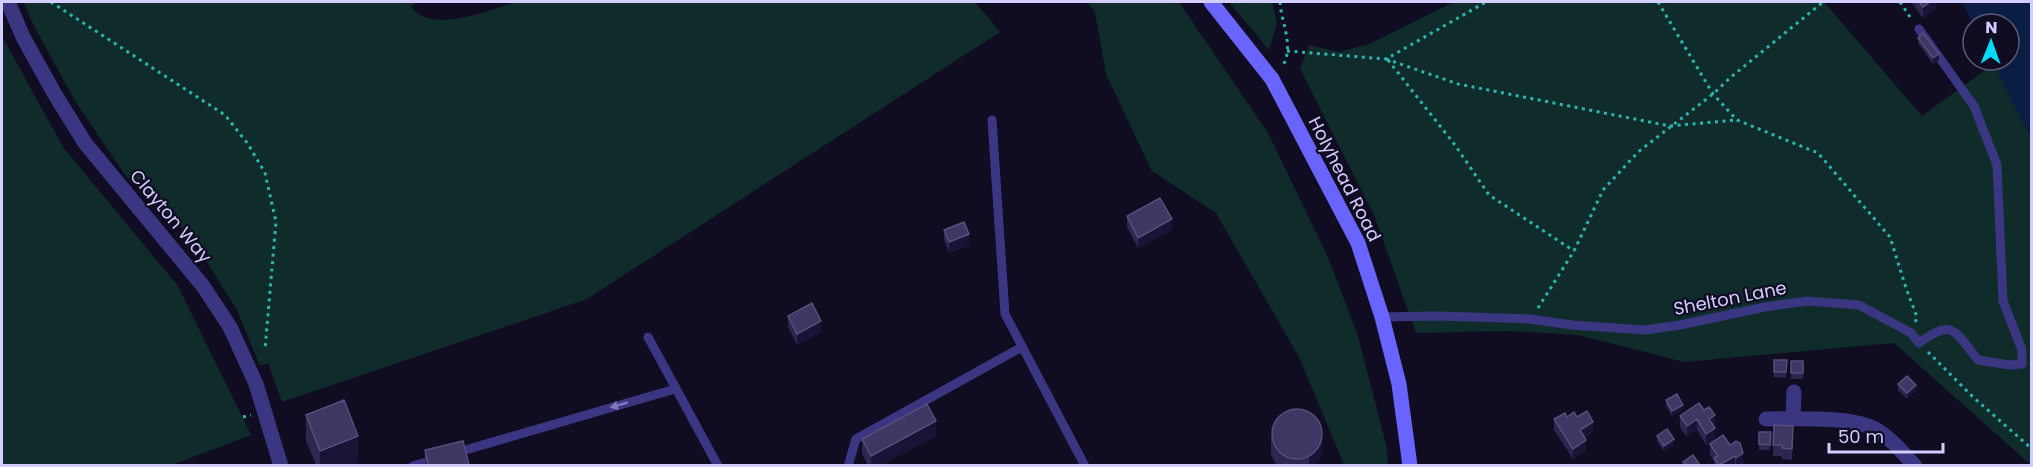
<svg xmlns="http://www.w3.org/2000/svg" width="2033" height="467" font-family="Poppins,sans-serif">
	<rect width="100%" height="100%" fill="#100c22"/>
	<path fill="#0f2c2b" d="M23,2h393l-5,5c21,28 77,3 106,-5h458l25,30 -413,267 -305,103 -14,-39 -8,3 -23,-56 -46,-73 -66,-62 -50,-74 -42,-77z
		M1087,2h92l89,131 59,122 30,78 30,115 1,17h-44l-44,-106 -84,-146 -64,-42 -46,-97 -11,-62z
		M1229,2h43l5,21 -8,27z
		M1454,2h370l98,114 77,-56 32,65v340l-137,-122 -210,19 -106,-27 -68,-4 -94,2 -42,-118 -74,-146 9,-24 30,7 30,-8z
		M2,36l61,111 115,139 73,149 -79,30h-170z"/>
	<path fill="#0a1e43" d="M1962,2h69v137l-40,-79h18v-36h-36z"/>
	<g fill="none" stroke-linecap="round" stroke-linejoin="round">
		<path stroke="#2ab6b0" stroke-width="3" stroke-dasharray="3 4.5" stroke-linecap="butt" d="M51,2l174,113 23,29 17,29 11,49 -11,127
			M1280,2c1,20 15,45 2,65
			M1658,2l55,92 24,26 81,33 72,84 16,51 11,29 -2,6
			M1900,2l12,18
			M1287,51l99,8 100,-57
			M1386,59l72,25 212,42 66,-6
			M1388,60l67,85 34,50 85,56
			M1538,308l36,-57 29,-61 35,-38 75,-58 18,-17 92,-75
			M1928,352l45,45 59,52
			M243,417l8,-2"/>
		<path stroke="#3a3682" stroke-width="9" d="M992,120l13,194 80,152
			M1382,317l55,-1 93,3 42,6 73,5 35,-5 85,-18 42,-6 52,4 52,28 8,10c35,-26 36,-11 59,17l32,5 12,-1v-14l-19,-49 -6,-136 -23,-59 -55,-77
			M648,337l70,129
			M455,453l220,-64
			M413,466l23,-7
			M848,466l8,-27 166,-92"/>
		<path stroke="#3a3682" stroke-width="15" d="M8,2l15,35 31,56 31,50 118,143 27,41 26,57 25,82
			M1766,419c28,0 82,-3 107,9 17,9 29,24 42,38
			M1793,419l1,-27"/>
		<path stroke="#6a64ff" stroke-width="15" d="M1211,2l61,77 86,164 24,74 17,67 11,82"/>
	</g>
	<path fill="#2e2550" d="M1911,2h25v6l-13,10z
		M1918,38l21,22 -6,4 -15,-21z
		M1127,216l45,14 -34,18 -11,-21z
		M944,230l25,15 -20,8 -5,-13z
		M788,316l33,16 -24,13 -9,-18z
		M1774,360h13l-1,18 -12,-1z
		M1791,361h12v18h-12z
		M1898,384l18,6 -9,9 -9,-9z
		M1666,400l17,10 -11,6 -6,-10z
		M1704,410l11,16h-1l1,13 -9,6 -9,-15 -10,7 -7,-10v-11z
		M306,415l52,47 -9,3h-33l-10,-24z
		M1577,417l16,15 -8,6 1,13 -13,8 -19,-29v-11z
		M1759,432h12l-1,18h-11z
		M1723,435l20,28 1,2h-30v-4l-4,-6v-11z
		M936,436l-54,29h-14l-6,-11v-15z
		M1657,436l17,8 -10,7 -7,-10z
		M1793,437l-1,23 -10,-1v-3h-9v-11z
		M1271,438l51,12 -2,9 -5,6h-38l-3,-4 -3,-7z
		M425,450l44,15h-44z"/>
	<path fill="#1a1336" d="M1930,2h6v6l-13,10v-11z
		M1939,54v6l-6,4v-6z
		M1172,219v11l-34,18v-10z
		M969,234v11l-20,8v-11z
		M821,321v11l-24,13v-11z
		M1916,385v5l-9,9v-6z
		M1683,405v5l-11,6v-5z
		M1715,415v11l-6,4v-11z
		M1697,419v11l-10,7v-11z
		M936,421v15l-54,29h-11v-9z
		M1593,422v10l-13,9v-11z
		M1715,428v11l-9,6v-11z
		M1322,435v15l-2,9 -5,6h-6v-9z
		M358,436v26l-9,3h-29v-14z
		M1674,439v5l-10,7v-5z
		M1586,440v11l-13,8v-10z
		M1743,453v10l-3,2h-4v-7z
		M1735,456v9h-14z"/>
	<path fill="#3f3763" stroke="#574e7b" stroke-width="1.5" d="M1919,2h11l-7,5z
		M1923,33l16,21 -6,4 -15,-20z
		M1160,198l12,21 -34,19 -11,-22z
		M964,222l5,12 -20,8 -5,-12z
		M812,303l9,18 -24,13 -9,-18z
		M1774,360h13l-1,12h-12z
		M1791,361h12v12h-12z
		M1907,376l9,9 -9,8 -9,-9z
		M1677,394l6,11 -11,6 -6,-11z
		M344,400l14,36 -38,15 -14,-36z
		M1699,403l5,7 5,-3 6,8 -6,4 6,9 -9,6 -9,-15 -10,7 -7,-10z
		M927,404l9,17 -65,35 -9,-17z
		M1272 434a25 25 0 1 1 50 0a25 25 0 1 1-50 0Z
		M1587,411l6,11 -13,8 6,10 -13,9 -19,-30 11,-6 2,4 7,-5 3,5z
		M1774,425l19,1 -1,23 -10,-1v-3h-9z
		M1667,429l7,10 -10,7 -7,-10z
		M1759,432h12l-1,13 -11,-1z
		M1723,435l7,10 6,-4 4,2 3,10 -7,5 -1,-2 -16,9 -5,-7 4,-2 -8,-12z
		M463,441l6,24h-41l-3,-15z
		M1693,455l7,10h-14l-3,-3z"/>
	<defs><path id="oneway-solid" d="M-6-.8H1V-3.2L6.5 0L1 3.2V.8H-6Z" transform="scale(1.5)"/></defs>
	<use fill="#7f7aba" href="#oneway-solid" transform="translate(619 405) rotate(164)"/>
	<g text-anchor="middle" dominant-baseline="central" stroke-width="4.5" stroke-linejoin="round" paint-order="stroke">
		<g font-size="18" fill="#d4cdff" stroke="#100c22">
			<text transform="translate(1345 179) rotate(63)">Holyhead Road</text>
			<text transform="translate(171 216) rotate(50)">Clayton Way</text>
			<text transform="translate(1730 298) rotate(-11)">Shelton Lane</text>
		</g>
	</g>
	<rect width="2033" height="467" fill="none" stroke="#d4cdff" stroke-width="6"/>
	<g transform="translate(1991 42) rotate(1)"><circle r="28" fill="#100c22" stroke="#5e597a" stroke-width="1.5"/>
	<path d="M0-4.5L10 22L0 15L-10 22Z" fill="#00dcf8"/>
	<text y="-9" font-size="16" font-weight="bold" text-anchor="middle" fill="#d4cdff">N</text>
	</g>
	<path d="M1829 443v9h114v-9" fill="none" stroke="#d4cdff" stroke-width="3"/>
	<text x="1838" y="443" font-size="18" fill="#d4cdff" stroke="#100c22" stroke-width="4.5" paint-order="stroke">50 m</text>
</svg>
